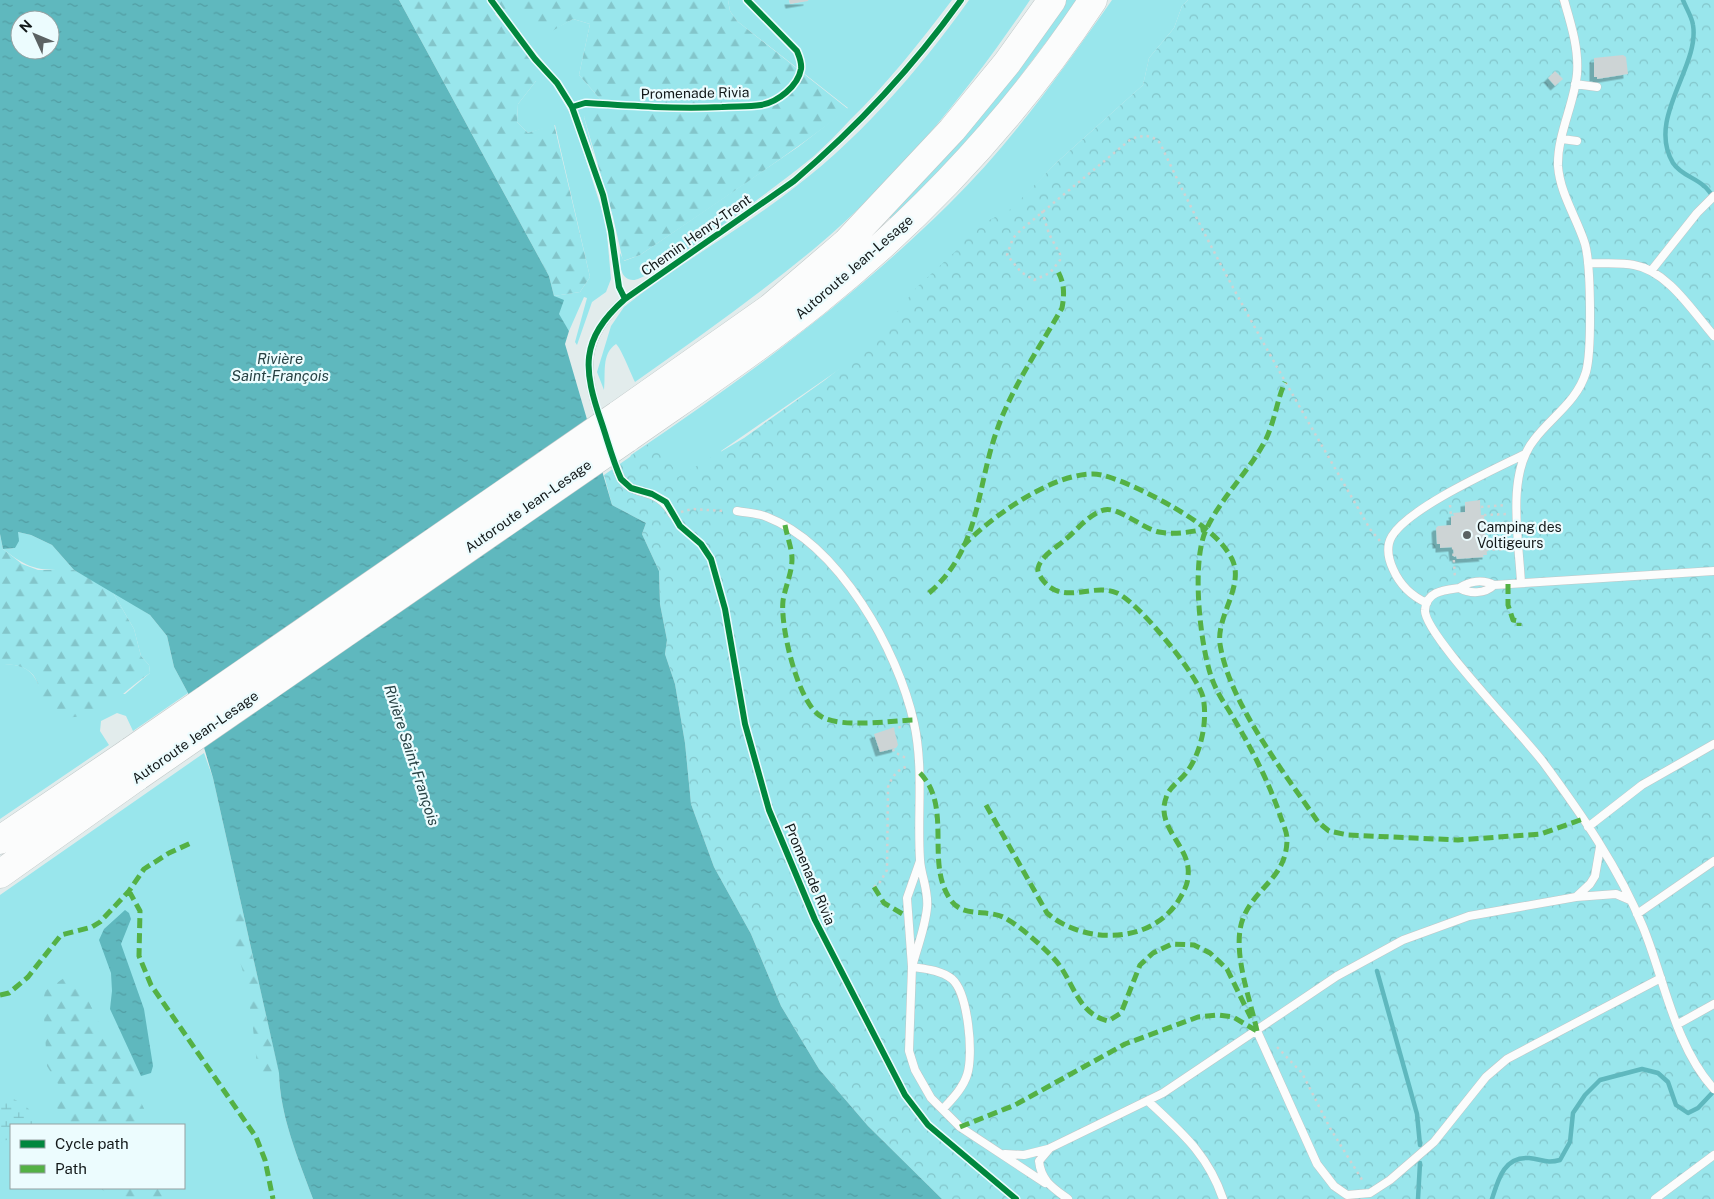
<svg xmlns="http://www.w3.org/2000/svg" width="1714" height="1199" font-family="'Public Sans',sans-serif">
	<defs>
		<pattern id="forest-firs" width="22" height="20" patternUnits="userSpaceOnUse" patternTransform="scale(1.25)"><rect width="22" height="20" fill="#99e6ec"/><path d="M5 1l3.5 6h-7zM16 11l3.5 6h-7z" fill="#83c5ca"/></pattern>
		<pattern id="wetland-marsh" width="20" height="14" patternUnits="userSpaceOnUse" patternTransform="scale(1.25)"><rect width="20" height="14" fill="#99e6ec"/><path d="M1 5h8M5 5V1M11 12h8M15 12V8" fill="none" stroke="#83c5ca"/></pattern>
		<pattern id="park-crowns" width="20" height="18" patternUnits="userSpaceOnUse" patternTransform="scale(1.25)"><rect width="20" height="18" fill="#99e6ec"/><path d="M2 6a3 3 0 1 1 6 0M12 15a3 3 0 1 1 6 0" fill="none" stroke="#83c5ca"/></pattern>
		<pattern id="water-ripples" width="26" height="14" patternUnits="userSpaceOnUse" patternTransform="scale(1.25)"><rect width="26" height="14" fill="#5fb8be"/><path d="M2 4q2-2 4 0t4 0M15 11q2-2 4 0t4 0" fill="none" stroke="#529da3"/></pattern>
		<filter id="shadow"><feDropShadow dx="-4.5" dy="4.5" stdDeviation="0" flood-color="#0004"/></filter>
	</defs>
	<rect width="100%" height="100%" fill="#e2ecec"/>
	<path fill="#99e6ec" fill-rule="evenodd" d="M728,0h61l1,4 19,-4h143c-32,42 -65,84 -103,121 -11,12 -23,24 -35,35 -21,18 -162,125 -181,124 -14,-1 -13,-17 -13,-27l4,8 16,-6 158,-108 50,-39 -111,-87 -7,-10z
		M969,0h61c-60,89 -132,179 -215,248 -58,48 -119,91 -180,134 -4,-8 -14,-34 -19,-38 -15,10 -10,29 -12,46l-7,-18 14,-46 13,-19c50,-40 107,-72 158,-110 73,-53 135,-124 187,-197z
		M1066,0h12l-100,132 -86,89 -4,-5 163,-194z
		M1112,0h76l-6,6 -8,22 -25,30 -6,27 -87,78 -154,163 -181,125 8,46 -101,-34 3,-8c112,-76 222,-156 318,-251 62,-61 113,-133 163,-204z
		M511,7l36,26 26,-14 17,5 -11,51 23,26 -18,16 10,38 -16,-44 -11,-20 -64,-80z
		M536,64l15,15 22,40 33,104 5,56 -5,13 -14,10 -15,43 -2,-3 12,-44 -3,-1 -15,34 -11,-17 -4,-18 26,-4 10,-15 -35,-152 -27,8 -11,-11 1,-18 18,-23z
		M18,532l13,3 21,10 22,25c-35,0 -43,1 -71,-21l12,-1z
		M112,591l38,24 17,21 7,31 14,26 -55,38 -7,-15 -9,-3 -16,8 -1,10 9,14 -109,74v-155c24,0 33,5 41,27l84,3 25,-21 -1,-8 -8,-9 -7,-27z
		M204,753l9,25 66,295c1,43 19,85 34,126h-313v-304zM11,1125h173v63h-173z"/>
	<path fill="url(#forest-firs)" d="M399,0h329l2,11 7,10 111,88c-67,52 -138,98 -208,146l-17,6 -10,-44 -29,-100 6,-11 12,-5 -23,-26 11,-51 -17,-5 -26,15 -36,-26 -16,6 41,50v17l-18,23 -1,18 11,11 26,-9 36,153 -10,15 -26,4 -5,-20z
		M0,534l3,15 19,15 16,6h36l38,21 22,38 7,27 8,9 1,8c-38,26 -45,48 -97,44l-13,-14c1,-29 -12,-39 -40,-39z
		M242,911l37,162 -21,1 -6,-55 -8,-44 -18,-59z
		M64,978l24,22 21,44 17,6 12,30 -3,10 17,35h-85l-11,-19 -4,-16 6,-6 -11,-18 -4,-64 2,-11z
		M100,1188h68l4,11c-20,0 -60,0 -72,-11z"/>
	<path fill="url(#wetland-marsh)" d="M14,1099l13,8 15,18h-31v16l-5,-1 -6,3v-43z"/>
	<path fill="url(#park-crowns)" d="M1188,0h526v1199h-772l-74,-73 -49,-57 -38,-63 -30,-72 -37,-67 -23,-63 -6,-61 -10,-59 -10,-30 2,-14 -7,-36 -1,-33 -17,-37 4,-11 -34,-18 -8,-30 53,-37 21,39 66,-39 81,-58 50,-40 41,-52 43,-40 7,-16 45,-23 45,-46 87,-78 6,-27 25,-30 8,-22z"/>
	<path fill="url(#water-ripples)" fill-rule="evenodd" d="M0,0h399l150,276 5,20 10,4 -5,14 10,17 -4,13 47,161 34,18 -4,11 17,37 1,33 7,36 -2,14 10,30 10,59 6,61 23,63 37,67 30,72 38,63 49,57 74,73h-629c-15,-41 -33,-83 -34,-126l-66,-295 -25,-85 -14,-26 -7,-31 -17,-21 -76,-45 -22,-25 -21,-10 -13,-3 1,9 -4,7 -12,1 -3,-15zM20,20h30v30h-30z
		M125,910l4,3 2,6 -10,25 23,65 9,57 -2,7 -10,3 -31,-67 2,-18 -1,-18 -12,-33 5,-11z"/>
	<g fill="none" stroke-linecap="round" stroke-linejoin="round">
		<path stroke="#5fb8be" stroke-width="4.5" d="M1683,0c3,8 9,17 10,25 7,42 -47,93 -20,138 8,12 21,14 31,23 4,3 7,8 10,12
			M1377,971l40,143 3,31
			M1418,1199l2,-36
			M1492,1199c6,-19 12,-43 37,-41 13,1 17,6 31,2l10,-18 3,-29 12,-18 15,-15 42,-11 16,4 10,9 8,23 12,8 10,-5 16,-17"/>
	</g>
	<path fill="#cdd4d5" filter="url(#shadow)" d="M789,0h19v1l-18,3z
		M1623,55l3,2 2,17 -31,5v-2h-3v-19z
		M1555,71l8,8 -8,7 -7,-8z
		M1480,500l1,15h3l3,40h-4l1,2 -27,2 -1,-3 -2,1 -1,-10 -13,1v-4h-3l-1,-16 2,-2 13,-1v-9h3l-1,-3 12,-1v-10z
		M892,728l2,1 4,16 -2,3 -16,4 -6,-18z"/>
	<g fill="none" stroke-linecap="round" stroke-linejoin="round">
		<defs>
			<path id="lane" d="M1575,84l22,3
				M1562,139l15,2
				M1588,263c15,1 32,-1 46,2 34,6 59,47 80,71
				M1651,271l46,-58 17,-17
				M601,422c-18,-53 -20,-84 24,-123l169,-118c63,-54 119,-114 167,-181
				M612,454c3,9 5,19 10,26 13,18 35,6 50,34
				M737,511c10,2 21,2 30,6 72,28 131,133 147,206 10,46 3,91 6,137 1,16 9,31 7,48 -2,20 -10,40 -15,59
				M1521,583c-2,-43 -15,-108 13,-143 17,-23 43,-38 52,-68 6,-21 5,-107 -1,-128 -8,-26 -25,-50 -27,-78 -1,-31 16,-61 19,-92 2,-25 -6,-50 -13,-74
				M1494,585c-9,9 -24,9 -35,3 11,-7 24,-9 35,-3l220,-14
				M1459,588c-14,2 -33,3 -34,22 -2,23 100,127 118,152 37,50 76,106 100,165 21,51 32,120 71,162
				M1427,603c-16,-7 -27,-18 -34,-34 -5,-11 -7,-23 -1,-33 18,-29 101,-66 133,-82
				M1588,827l54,-42 72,-41
				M920,861l-13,37 5,69 -3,84 6,19 16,28 29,29 85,56
				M1576,897l40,-3 14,6
				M1637,914l77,-53
				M912,967c14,2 28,3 40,12 16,14 22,76 15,96 -4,13 -15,24 -24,34
				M1678,1024l36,-20
				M1257,1031l60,133 17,22 13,9 23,-2 20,-13 44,-38 52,-65 21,-18 154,-81
				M1148,1101c33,31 60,53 75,98
				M1005,1154l19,1 24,-6
				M1068,1199c-15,-11 -27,-18 -29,-38l11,-13 113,-55 174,-117 66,-36 66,-24 107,-19 14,-13 5,-8 5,-29
				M1655,1199l59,-44"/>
			<path id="highway" d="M618,415l152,-107 76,-65 106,-113 55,-67 45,-63
				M626,439c64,-45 129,-88 190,-137 107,-86 201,-187 277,-302
				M0,840l131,-89
				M0,874l138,-98"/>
		</defs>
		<use href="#lane" stroke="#bfc7c7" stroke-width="9"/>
		<use href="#highway" stroke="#bfc7c7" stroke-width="29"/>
		<path stroke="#d0d3d3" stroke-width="2.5" stroke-dasharray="2.5 4" stroke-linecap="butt" d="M1042,211l7,23 11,20v6l-10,13 -16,7 -13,-8 -14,-17 6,-17 9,-9 109,-90c12,-4 20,-5 29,4 62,133 137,259 210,386l10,12
			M1450,505l1,11
			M1481,507l26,-2
			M681,512l11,-3 33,2
			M1484,515l24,-1
			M1453,547l2,31
			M1486,550l21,-1
			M892,729l13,-3
			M893,749l1,3 14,7
			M874,887l6,-5 7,-12 1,-83c4,-10 9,-18 21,-21
			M1277,1047l25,26 28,55 34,55"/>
		<use href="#lane" stroke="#fbfcfc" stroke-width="8"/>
		<use href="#highway" stroke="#fbfcfc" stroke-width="28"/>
		<defs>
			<path id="highway-bridge" d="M131,751l487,-336
				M138,776l488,-337"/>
		</defs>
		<use href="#highway-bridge" stroke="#bfc7c7" stroke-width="29" stroke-linecap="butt"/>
		<use href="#highway-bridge" stroke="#fbfcfc" stroke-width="28"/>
		<path stroke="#54b145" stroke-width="5" stroke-dasharray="10 5" stroke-linecap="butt" d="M785,525c2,11 7,24 7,34 0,14 -7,28 -9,42 -3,25 15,104 39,116 20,11 68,4 91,3
			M963,546c28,-29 88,-72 130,-72 19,0 63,23 80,33 22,13 47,29 59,52 13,27 -16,57 -12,85 9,59 64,128 98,178l11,9 19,4 110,5 83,-6 42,-15
			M1508,584v21l5,15 6,1v5
			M929,593c52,-45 47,-105 68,-163 15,-43 43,-83 65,-122 3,-16 2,-27 -6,-40
			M920,773c33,34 5,89 30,126 12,19 35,10 53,18 15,7 47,35 57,49 15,22 20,48 48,55l13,-8 19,-48 13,-12 19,-9 22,1 16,8 17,16 24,49
			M986,805l61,108c37,32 106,32 133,-15 4,-7 8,-14 8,-22 4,-29 -33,-48 -22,-78 3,-11 13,-16 20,-25 15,-19 22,-52 17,-76 -6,-23 -65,-95 -86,-104 -25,-11 -55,14 -75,-14 -2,-3 -5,-7 -4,-11 3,-12 19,-21 28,-29 11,-9 23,-25 38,-29 14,-4 39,19 55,22 16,3 31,0 47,-3
			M874,887l10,16 22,13
			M129,891l11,20 -1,45 12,29 105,152 9,23 8,39
			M0,995l9,-2 19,-16 33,-42 31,-8 8,-5 29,-31 15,-22 25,-16 24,-11
			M1257,1031c-7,-33 -27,-84 -13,-115 13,-30 43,-39 43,-77 0,-7 -4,-15 -6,-21 -13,-39 -32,-74 -53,-109 -6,-9 -12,-19 -16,-30 -12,-33 -21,-117 -6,-149 15,-33 44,-59 60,-91 9,-19 11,-39 19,-57
			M960,1127l55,-22 110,-61 73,-27 20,-2 15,2 24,14"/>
		<defs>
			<path id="cycleway" d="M491,0l44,59 22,24 15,24 31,88 8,36 8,56 6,12
				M961,0c-48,67 -104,127 -167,181l-169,118c-46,41 -42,70 -23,125 6,18 11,37 19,55l10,9 21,6 14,8 14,24 21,18 10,15 14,50 20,115 24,86 46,110 90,175 23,30 88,74
				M572,107l13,-4c46,3 91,6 137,4 13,-1 26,0 39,-2 17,-3 37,-19 40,-36 1,-7 -2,-13 -4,-18l-50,-51"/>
		</defs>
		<use href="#cycleway" stroke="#ecfcfe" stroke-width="9"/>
		<use href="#cycleway" stroke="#00873e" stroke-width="6"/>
	</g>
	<circle fill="#5b6263" stroke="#ecfcfe" stroke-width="2" cx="1467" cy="535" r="5"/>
	<g text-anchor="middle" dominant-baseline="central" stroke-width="4.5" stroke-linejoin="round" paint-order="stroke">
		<g font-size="14" fill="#121819" stroke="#ecfcfe">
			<text transform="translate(695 93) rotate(-1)">Promenade Rivia</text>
			<text transform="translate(696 235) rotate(-35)">Chemin Henry-Trent</text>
			<text transform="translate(854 267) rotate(-41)">Autoroute Jean-Lesage</text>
			<text transform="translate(528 506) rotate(-35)">Autoroute Jean-Lesage</text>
			<text transform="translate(195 737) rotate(-35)">Autoroute Jean-Lesage</text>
			<text transform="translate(810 874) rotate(67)">Promenade Rivia</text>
		</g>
		<g font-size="14" fill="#121819" stroke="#ecfcfe" text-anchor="start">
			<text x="1477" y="527">Camping des<tspan x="1477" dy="16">Voltigeurs</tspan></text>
		</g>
		<g font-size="15" font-style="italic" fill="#284244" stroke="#ecfcfe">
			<text x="280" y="358">Rivière<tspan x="280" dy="17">Saint-François</tspan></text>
			<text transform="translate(412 755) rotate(72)">Rivière Saint-François</text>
		</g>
	</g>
	<rect x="10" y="1124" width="175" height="65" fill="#ecfcfe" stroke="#95a1a2"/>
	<rect x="20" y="1140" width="25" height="8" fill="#00873e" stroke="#95a1a2"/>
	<text x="55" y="1149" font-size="15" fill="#121819">Cycle path</text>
	<rect x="20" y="1165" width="25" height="8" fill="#54b145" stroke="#95a1a2"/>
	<text x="55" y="1174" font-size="15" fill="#121819">Path</text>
	<g transform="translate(35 35) rotate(314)"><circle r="24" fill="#ecfcfe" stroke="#95a1a2"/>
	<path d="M0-4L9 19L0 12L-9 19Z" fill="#5b6263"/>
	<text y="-8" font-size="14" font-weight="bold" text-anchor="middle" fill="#121819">N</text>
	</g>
</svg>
